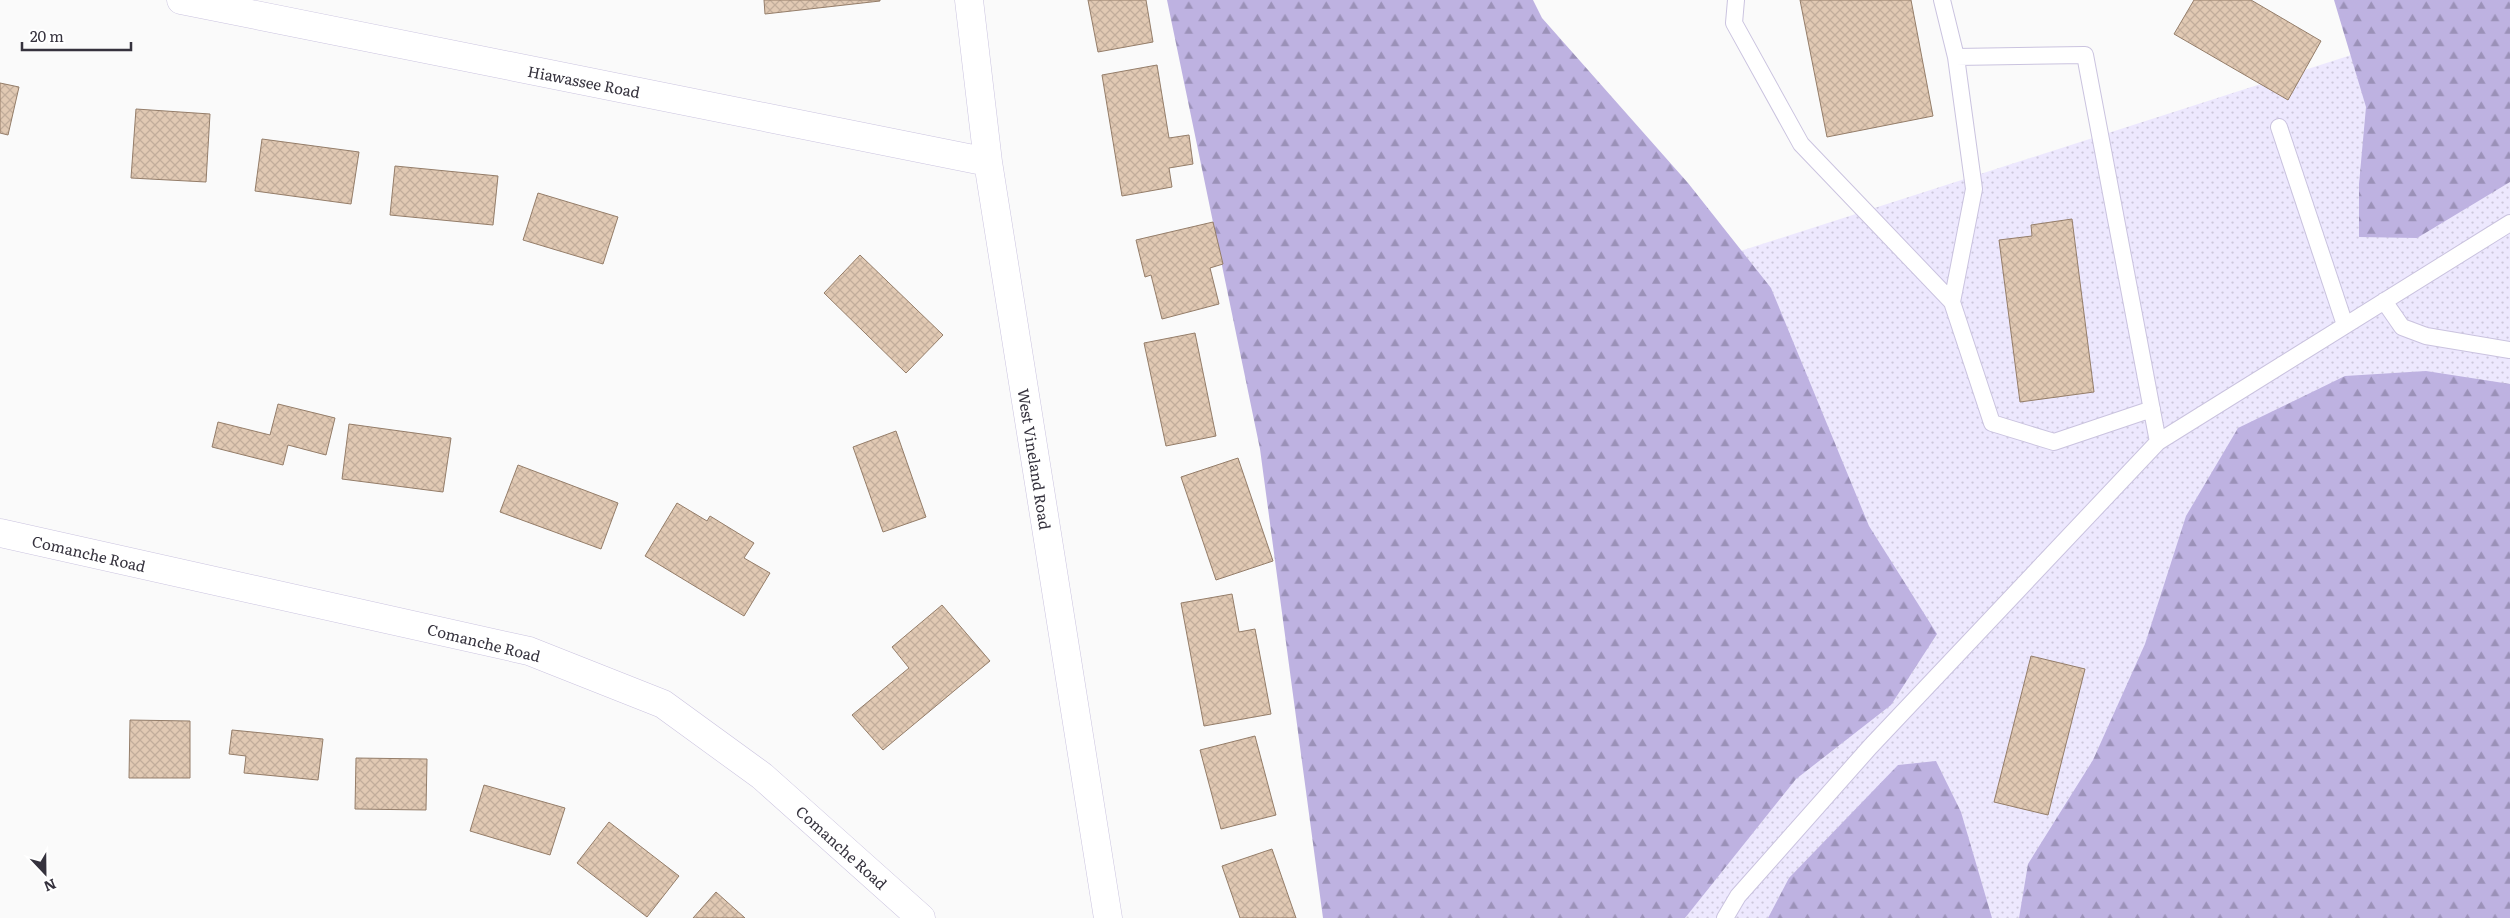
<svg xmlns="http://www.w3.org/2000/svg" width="2510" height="918" font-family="Literata,serif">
	<defs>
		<pattern id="grass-dots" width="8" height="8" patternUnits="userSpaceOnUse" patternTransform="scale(1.25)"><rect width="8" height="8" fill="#ede8fe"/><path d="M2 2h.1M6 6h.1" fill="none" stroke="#ccc7db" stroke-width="1.8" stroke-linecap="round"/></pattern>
		<pattern id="forest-firs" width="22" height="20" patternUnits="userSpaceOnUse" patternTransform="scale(1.25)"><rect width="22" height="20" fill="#beb2e1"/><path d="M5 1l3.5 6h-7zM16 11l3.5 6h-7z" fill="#9b91b8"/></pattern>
		<pattern id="building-cross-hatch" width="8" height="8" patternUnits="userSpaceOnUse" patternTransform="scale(1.25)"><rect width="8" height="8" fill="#e1c9b3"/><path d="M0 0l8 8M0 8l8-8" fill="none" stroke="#c2ad9b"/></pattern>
	</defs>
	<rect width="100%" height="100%" fill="#fafafa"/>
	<path fill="url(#grass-dots)" d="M2510,0v918h-1001l-77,-568 941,-302z"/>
	<path fill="url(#forest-firs)" d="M1167,0h366l9,18 146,165 83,105 98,238 68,108 -46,71 -95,74 -111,139h-362l-63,-469z
		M2334,0h176v182l-93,56 -58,-1v-53l7,-77z
		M2426,371l84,13v534h-491l9,-54 65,-104 52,-116 41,-128 52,-88 107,-52z
		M1936,761l25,51 31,106h-224l21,-40 109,-113z"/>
	<path fill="url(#building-cross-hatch)" stroke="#947d69" d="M764,0h116v1l-115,13z
		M1088,0h58l7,42 -55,10z
		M1800,0h111l22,116 -106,21z
		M2194,0h57l70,41 -33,59 -114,-66z
		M1157,65l12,73 20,-3 4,29 -24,4 3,19 -50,9 -20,-121z
		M0,83l19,4 -11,48 -8,-2z
		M136,109l74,5 -4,68 -75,-4z
		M262,139l97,13 -8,52 -96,-13z
		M395,166l103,10 -5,49 -103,-10z
		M538,193l80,24 -15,47 -80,-24z
		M2072,219l22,173 -74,10 -21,-162 33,-4 -1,-11z
		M1213,222l10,42 -13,4 9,36 -57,15 -11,-44 -6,2 -9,-37z
		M860,255l83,80 -37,38 -82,-80z
		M1195,333l21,103 -50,10 -22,-103z
		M278,404l57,14 -9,37 -38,-10 -5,20 -71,-18 6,-25 52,13z
		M349,424l102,14 -8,54 -101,-13z
		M896,431l30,86 -43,15 -30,-85z
		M1238,458l35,103 -57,19 -35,-103z
		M518,465l100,38 -17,46 -101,-37z
		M677,503l30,18 3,-5 44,27 -10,15 26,15 -26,43 -99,-60z
		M1232,594l7,38 16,-3 16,85 -67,12 -23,-123z
		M942,605l48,56 -107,89 -31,-35 57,-47 -17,-21z
		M2031,656l54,13 -37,146 -54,-13z
		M130,720l60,1v57h-61z
		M232,730l91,9 -5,41 -74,-7 2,-17 -17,-2z
		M1255,736l21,79 -55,14 -21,-79z
		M356,758l71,1 -1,51 -71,-1z
		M484,785l81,23 -15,47 -80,-24z
		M609,822l70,54 -32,41 -70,-54z
		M1272,849l24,69h-56l-18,-52z
		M716,892l29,26h-52z"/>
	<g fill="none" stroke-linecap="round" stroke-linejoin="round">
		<defs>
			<path id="lane" d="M1736,0l-2,23 67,121 151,158 40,121 62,19 98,-33
				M1942,0l14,57 129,-2 73,387
				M2279,127l66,198
				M2384,301l18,26 24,9 84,14
				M1952,302l22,-113 -18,-132
				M1725,918l13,-22 132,-149 288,-305 352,-219"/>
			<path id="street" d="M181,0l807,162
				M969,0l19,162 120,756
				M0,533l529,118 134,53 99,72 159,142"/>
		</defs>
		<use href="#lane" stroke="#cac3df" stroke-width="18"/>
		<use href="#street" stroke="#cac3df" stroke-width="29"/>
		<use href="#lane" stroke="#fff" stroke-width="16"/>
		<use href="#street" stroke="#fff" stroke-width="28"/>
	</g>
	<g text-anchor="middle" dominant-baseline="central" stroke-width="4" stroke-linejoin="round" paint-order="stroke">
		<g font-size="15" fill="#35323d" stroke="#fff">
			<text transform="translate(584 81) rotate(11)">Hiawassee Road</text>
			<text transform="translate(1035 459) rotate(81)">West Vineland Road</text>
			<text transform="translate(89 553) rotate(13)">Comanche Road</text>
			<text transform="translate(484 642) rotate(14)">Comanche Road</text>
			<text transform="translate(842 847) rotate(42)">Comanche Road</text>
		</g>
	</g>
	<g transform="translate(45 873) rotate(158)" stroke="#ffffff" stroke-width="4" paint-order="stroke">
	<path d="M0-4L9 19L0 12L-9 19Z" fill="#35323d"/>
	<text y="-8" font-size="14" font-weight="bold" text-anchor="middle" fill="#35323d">N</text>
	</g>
	<path d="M22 42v8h109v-8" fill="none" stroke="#35323d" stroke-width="2.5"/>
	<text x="30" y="42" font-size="15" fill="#35323d" stroke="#ffffff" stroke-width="4" paint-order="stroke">20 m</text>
</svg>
